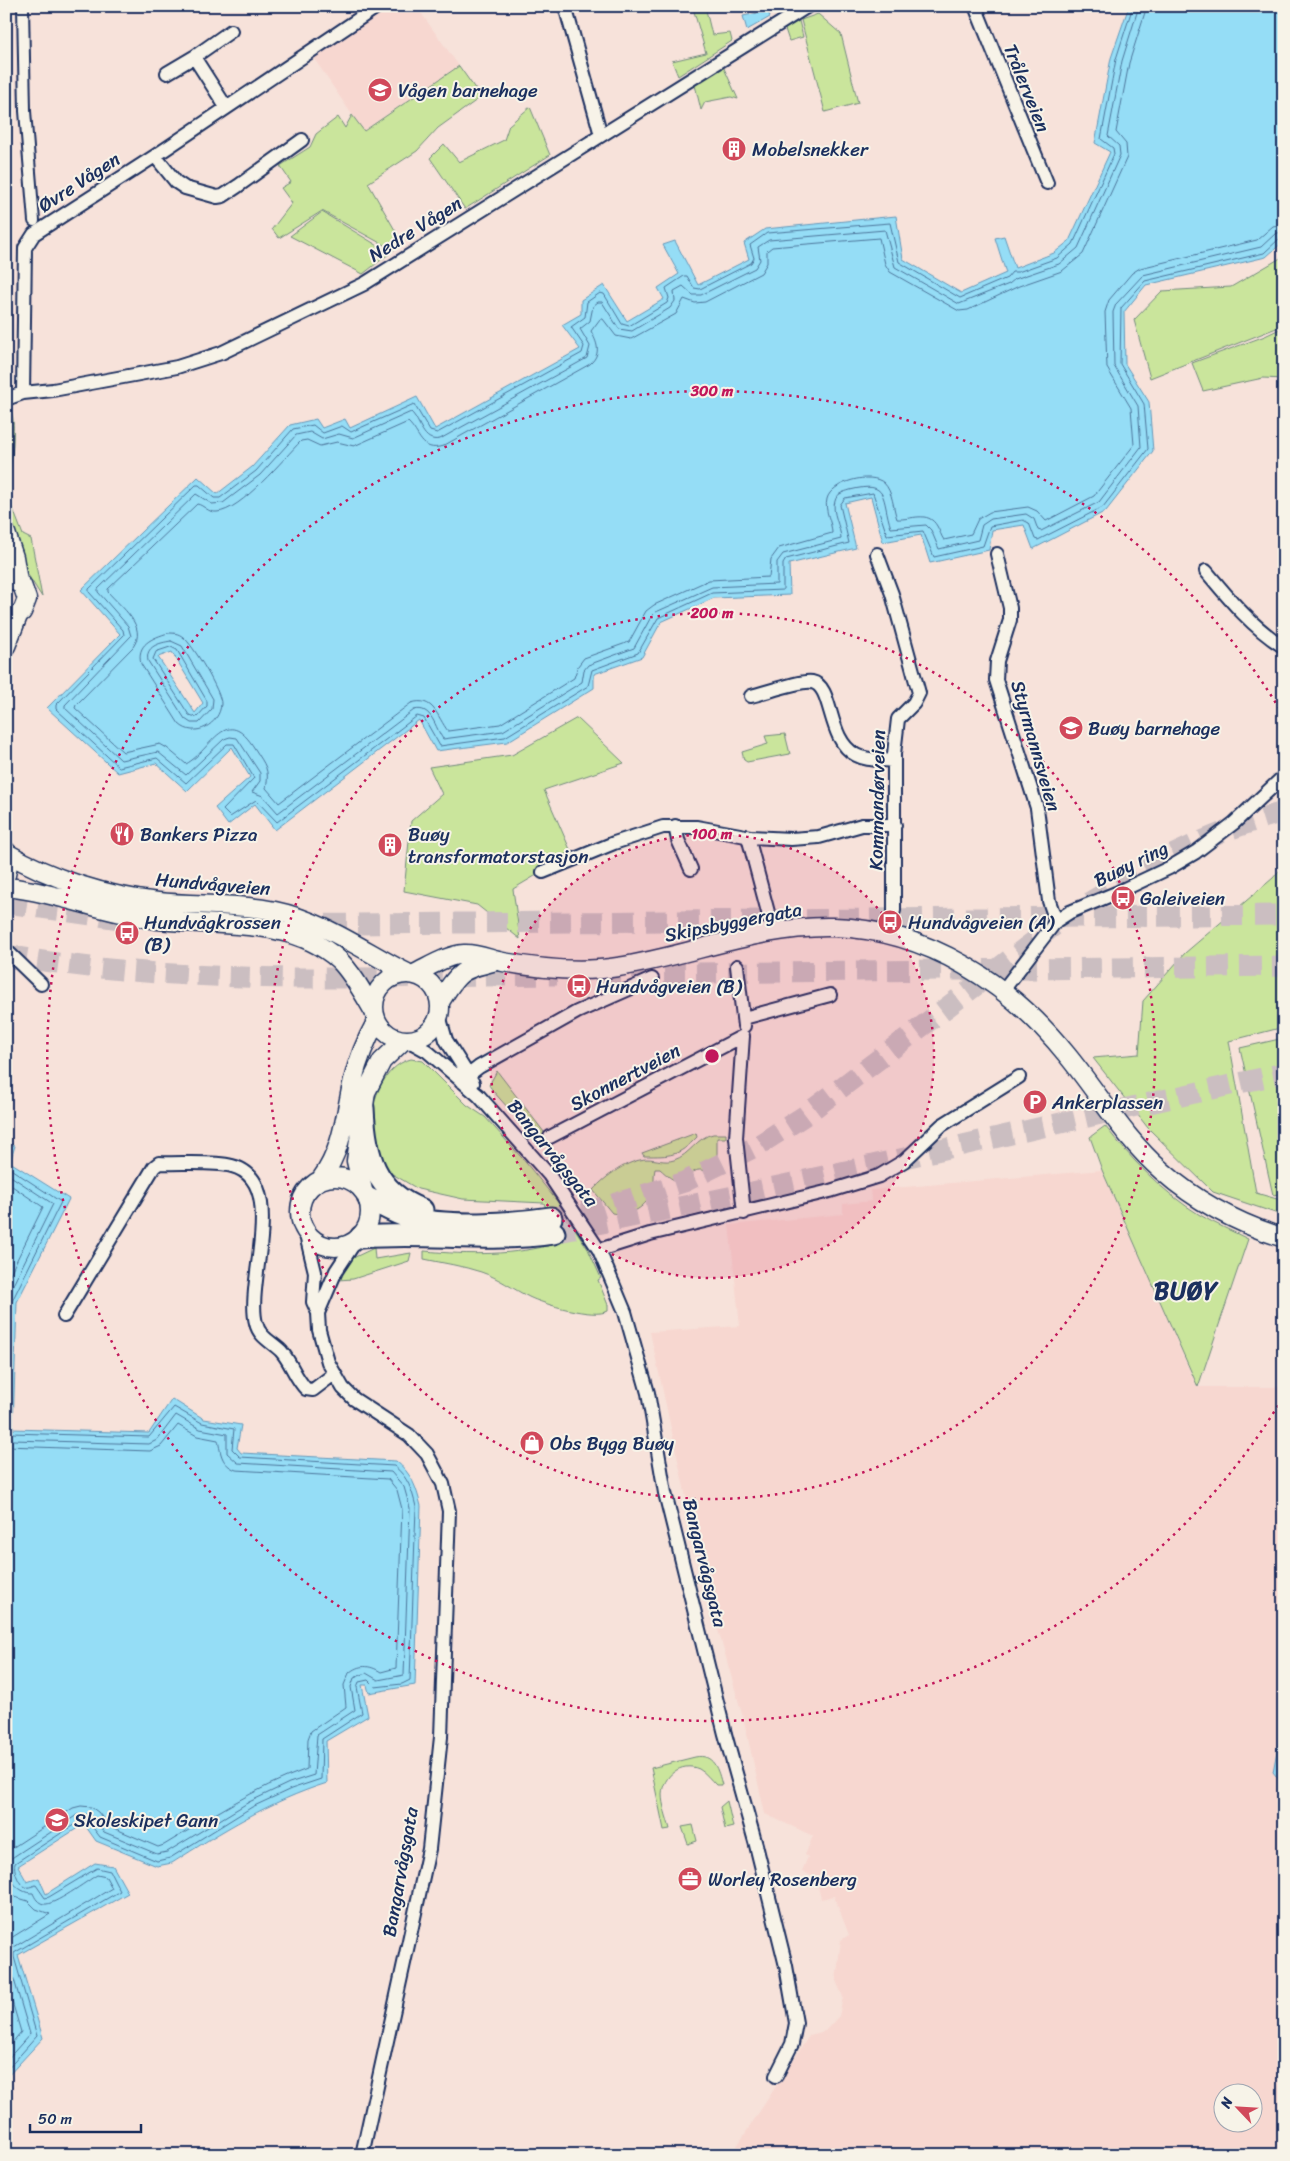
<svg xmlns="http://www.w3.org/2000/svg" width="1290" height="2161" font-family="Sriracha,sans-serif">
	<rect width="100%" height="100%" fill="#f7e2da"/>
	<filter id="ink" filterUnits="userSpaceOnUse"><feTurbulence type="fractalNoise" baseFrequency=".02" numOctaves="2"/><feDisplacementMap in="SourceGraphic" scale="10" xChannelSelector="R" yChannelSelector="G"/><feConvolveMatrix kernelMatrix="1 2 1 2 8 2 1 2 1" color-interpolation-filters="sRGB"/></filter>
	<g filter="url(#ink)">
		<path fill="#f7d7d0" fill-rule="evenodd" d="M389,6h27l43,60 -96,65 -50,-74z
			M1102,1170l95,217h87v768h-549v-6l72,-110 3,-4 15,-4 14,-15 4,-19 -7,-16 5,-41 8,-5 -15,-39 -13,3 -5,-21 -14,-7 6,-14 -3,-2 8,-19 -48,-22 -21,-93 -39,-137 -55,-252 90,-6 -11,-101 114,-11v-10l28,-3 -1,-11zM1222,2094h30v30h-30z"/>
		<path fill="#cae59c" stroke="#728a7d" d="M696,6h9l7,29 18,-2 2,8 -54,35 -6,-15 34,-8 -13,-45z
			M818,14l23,20 17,69 -33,9 -24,-92z
			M799,21l4,16 -14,4 -4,-12z
			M459,66l22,31 -43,31 -21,23 -49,32 35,61 -10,6 -71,-39 -43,27 -7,-9 20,-26 -11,-15 10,-6 -11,-16 30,-19 6,-13 22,-17 7,11 7,-13 12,16z
			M723,66l15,33 -7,-2 -26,5 -4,8 -6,-25z
			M530,107l20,48 -85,54 -35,-51 14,-14 15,18 45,-22 5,-15z
			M322,212l68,41 -27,21 -73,-38z
			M1284,256v69l-134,53 -16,-58 28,-29 69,-4z
			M1284,327v52l-21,-1 -60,13 -11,-28 73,-27z
			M10,410c8,10 0,63 -2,78h-2v-76z
			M6,503l7,6 10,26 8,4 11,58 -19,-30z
			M577,718l47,45 -80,27 28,64 -59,35 7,50 -43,-34 -73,-14 7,-70 31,-27 -13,-27 83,-12z
			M785,734l5,20 -43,8 -3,-2 -2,-8 26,-8 -3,-8z
			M1284,865v162l-55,14 27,152 28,8v15l-71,-24 -65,-64 -55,-70 46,-4 4,-53 42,-48 88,-75z
			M1284,1038v155l-11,2 -33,-147z
			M411,1059l12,2 44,44 18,12 37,41 35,43 31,48 13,29 -3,2 10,25v6c-14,8 -65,-7 -79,-14 -16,-8 -30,-19 -48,-25 -18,-6 -38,-9 -57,-13v-8c45,4 90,5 134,-8l-14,-40 -81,-4 -45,-10 -36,-21c-3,-11 -8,-23 -10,-34 -4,-27 10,-68 39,-75z
			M497,1071l47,61 2,4 -8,6 -45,-51 -4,-6z
			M1105,1126c27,34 57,66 95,89 15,9 32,16 48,24l-50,148 -96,-217 -12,-33z
			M696,1133l1,4c-19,20 -26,19 -53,19l-2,-3z
			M713,1134h13v4h-9v31l-2,3 -5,1c-14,-7 -17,-1 -27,9 -10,0 -16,-7 -23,-13h-5c-2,7 0,13 -2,20 -6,19 -23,28 -41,24l-19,-23c13,-14 34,-30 54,-31 9,0 18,4 27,1 16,-5 23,-23 39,-26z
			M374,1248l1,11 36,-6 -2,8 -56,18 -15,1 15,-22z
			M695,1757c19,-4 23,13 27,28h-6c-6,-6 -10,-12 -17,-16 -18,-8 -36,7 -37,25 0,11 5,24 8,35l-6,1 -13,-62z
			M727,1801l6,26 -8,2 -5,-22z
			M693,1825l4,16 -9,3 -6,-17z"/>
		<path fill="#95ddf6" stroke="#6497b9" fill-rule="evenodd" d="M1129,6h155v235l-18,16 -120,28 -22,27 1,52 24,38 4,49 -47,60 -73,38 -9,-24 -32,5 -3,20 -59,13 -9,-28 -38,7 -12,-45 -26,6 11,45 -67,16 1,31 -76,3 -53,24 -19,35 -48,17v14l-87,54 -71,9 -17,-31 -144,110 -20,-26 -27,21 -13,-17 35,-31 -18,-30 -45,44 -31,-28 -38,10 -71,-65 73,-74 -39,-44 117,-113 19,17 35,-27 38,-42 26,-6 6,9 23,-9 5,9 67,-31 18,32 145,-80 -18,-24 19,-11v-14l23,-15 23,36 37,-22 -6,-11 21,-14 -16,-29 12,-4 23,44 51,-26 -5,-16 21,-14 131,-13 7,43 58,34 45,-20 -11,-35 9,-2 11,32 39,-15 15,-12 41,-89 -15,-9 16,-85zM172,652l31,51 -8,10 -37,-56z
			M768,11l2,6 -23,13 -4,-14z
			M6,1143l9,3 -5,16 59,37 -52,103 -4,127 136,4 23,-34 32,20 37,6 -4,23 4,5 155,8c16,13 20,26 25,45l-6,179 -46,8 -2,-8h-5l6,31 -42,25 1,42c-57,18 -105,48 -155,80l-15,3 -61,-25 -12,-17 -66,42 9,16 12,-4 7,16 49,-31 18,3 15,27 -110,62 25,83 -37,40z
			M1284,1714v72l-11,-14z"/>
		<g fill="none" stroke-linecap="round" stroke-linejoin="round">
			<path stroke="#4c759b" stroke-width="1" d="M1133,6l-17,53 -15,80 12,9 1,6 -41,90 -16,14 -39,14h-6l-5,6 -47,20 -61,-36 -9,-39 -123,10 -17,12 4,13 -3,5 -51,26 -6,-1 -7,-12h-3l-18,12 3,10 -2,5 -38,23 -7,-2 -18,-30 -4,-1 -13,9 -2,15 -14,10 13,19 -2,7 -145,80 -7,-2 -16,-27 -63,28 -9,-6 -19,7 -10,-8 -20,4 -37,42 -36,27h-6l-15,-13h-3l-107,104v3l34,38 1,5 -68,70v4l63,58 38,-9 29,25 41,-39h7l20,34 -31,32 7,7 26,-17 21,22 140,-106 7,2 16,28 65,-9 83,-51 4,-16 46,-17 20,-35 54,-25 71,-3v-26l3,-5 63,-16 -9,-38 5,-7 28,-5 14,42 36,-4 11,26 49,-11 7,-20 33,-6 6,3 6,16 3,1 65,-33 45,-58 -4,-45 -24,-40 1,-56 24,-27 119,-28 15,-14 5,-1
				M1139,6l-17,55 -14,75 11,10 1,9 -42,93 -19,16 -44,15 -6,5 -50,20 -64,-37 -10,-37 -116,10 -11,7 2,13 -5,8 -54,27h-8l-10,-9 -9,5 1,10 -5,7 -38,23 -13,-2 -17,-27h-4l-5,4 -3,15 -10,8 10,17 -3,12 -147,81c-18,4 -19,-18 -29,-27l-58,26 -14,-4 -17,5 -12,-7 -14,3 -36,40 -37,28 -11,1 -16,-10 -98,95v3l30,34 3,10 -66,69v3l56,52 37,-8 28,23 38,-36 6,-2 7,1 23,35v8l-8,11 11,4 15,17 136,-103c18,-5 21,18 29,29l60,-8 79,-49 2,-12 4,-5 46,-17 17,-31 5,-5 56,-25 65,-3v-22l6,-8 58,-15c0,-12 -10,-27 -6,-38 2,-8 9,-9 15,-11 40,-10 31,8 41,38l35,-3 5,5 8,19 39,-9 4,-15 9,-6 35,-5 8,5 4,11 3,1 58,-29 42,-55 -3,-41 -24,-40 -1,-54 3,-8 27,-29 118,-28 14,-13 9,-3
				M1147,6l-18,57 -13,69 10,12 1,13 -44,97 -21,17 -43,15 -51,24 -9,1 -69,-39 -5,-8 -6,-26 -107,9 -5,4v12l-6,10 -56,29 -10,1 -11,-4 -8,15 -45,25 -15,-3 -13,-17h-3l-9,12c6,12 11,22 -1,33l-147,82c-22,7 -23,-13 -35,-24l-54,24 -17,-4 -17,4 -13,-6 -6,1c-17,17 -60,70 -84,71 -9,1 -13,-7 -20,-8l-89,85v3c13,15 40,34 25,55l-57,58 -1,3 48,44 37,-8 7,4 19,16c26,-14 40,-62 69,-15 10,16 15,20 11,39l13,15 132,-100c23,-7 26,14 37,28l52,-7 74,-46 4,-12 6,-8 45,-16 17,-31 8,-6 55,-25 60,-3 2,-18 8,-11 53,-15c0,-11 -8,-22 -5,-34 4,-17 44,-28 57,-16 9,9 9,25 13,36 14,1 31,-9 40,7 3,5 4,10 7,14l27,-6 7,-15 12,-7 38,-5 9,4 9,10 48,-25 40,-51 -3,-37 -24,-40 -2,-56 4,-12 23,-27 8,-5 117,-28 16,-14 11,-2
				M168,633c6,0 10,0 15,4 9,6 39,56 38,67 -1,20 -26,35 -42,20l-38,-60c-5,-20 11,-26 27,-31z
				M171,641l11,5 31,53 -1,10 -13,14h-8l-6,-4 -37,-58c-3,-15 11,-18 23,-20z
				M171,647l6,3 30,51v5l-10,11 -8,-2 -36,-56 3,-7z
				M6,1166l55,36 -49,99 -4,127 2,5 139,4 25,-30 28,16 32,6 -2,20 8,8 154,9c14,11 18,24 22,41l-6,173 -8,4 -27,3 -7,-7 -9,2 -2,5 5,26 -40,26 -1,40 -30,10 -39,18 -82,51 -13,3 -57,-24 -12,-16 -5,-2 -68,44c-2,6 3,19 8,23 4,3 9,0 13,-1l9,13 4,-1 48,-29 13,3 10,20 -106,62v4l23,79 -31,35
				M6,1173l47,31 -47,95
				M6,1182l37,25 -37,75
				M6,1438l7,2 136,4 8,-4 19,-25 24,14 27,5v19l11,10 153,9 13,15 6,21 -6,167 -26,5 -12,-7 -12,5 -3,9 4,23 -38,25 -3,40 -25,8 -40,19 -82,50 -10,2 -53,-22 -15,-18 -12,1 -67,44c-8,15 8,35 23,34 2,5 5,10 11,11 10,2 43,-23 53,-29l9,2 6,11 -103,62 -1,9 22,75 -24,27
				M6,1446l144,5 11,-5 17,-21 19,11 21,4c3,14 3,24 18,30l152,9 9,11 5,19 -6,159 -15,4c-11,-7 -22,-8 -32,1l-5,12 2,22 -35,24 -3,8 -1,30c-55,20 -93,46 -143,76l-6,2 -49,-21 -11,-14 -7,-5 -10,-1 -8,2 -67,44
				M6,1884l9,13 13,4 8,8 14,5 -44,27
				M6,1981l15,51 -15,18"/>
			<path stroke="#cbbec1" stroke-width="21" stroke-dasharray="21 11" stroke-linecap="butt" d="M1090,902c62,-39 123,-71 194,-90
				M6,903l120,17
				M262,925l1022,-10
				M6,955c182,32 368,22 551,20
				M600,974l684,-8
				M551,1218l50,-10 83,-26 73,-36 47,-30 250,-190
				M554,1233l194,-40 536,-120"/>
			<defs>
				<path id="pedestrian" d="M23,6l2,105 9,110"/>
				<path id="minor" d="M565,6l36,129
					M975,6l72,177
					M194,57l32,50
					M167,73l27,-16 37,-26
					M155,156l21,26 9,6 32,9 6,-1 15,-10 64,-46
					M23,393l2,-145 9,-14 121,-78 223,-150
					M6,399l17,-6 30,-3 124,-23 44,-14 143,-69 444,-278
					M877,554l15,40 27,99 -5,10 -16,16 -4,35v157
					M997,554l13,54v12l-13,41 -1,19 41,128 12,93 7,20
					M1206,571c24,29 46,56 78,76
					M751,696c14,-3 49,-16 61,-14 22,4 14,57 44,73 11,6 25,4 38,6
					M675,826l3,14 13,29
					M748,837l25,94
					M543,872l71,-29 49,-16h34l54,10 40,2 28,-2 43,-12h33
					M6,950l35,34
					M737,966l7,60
					M1004,989l52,-68 14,-9 46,-19 53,-25 27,-16 38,-29 50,-47
					M439,1015l7,25 27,43
					M744,1018l86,-23
					M409,1041l18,10 52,45 70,79 50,75 26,62 23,81 17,100 60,241 31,111 30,121 10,57 -4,21 -16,32
					M461,1081l18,-14 98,-55 75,-33
					M550,1137l193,-101 -7,102 8,75
					M305,1231l10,41 -2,30 5,11 1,17 9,32 15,26 11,11 55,36 18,19 16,30 6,27 -8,226 -12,112 -67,306
					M599,1250l51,-16 180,-43 49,-15 25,-15 38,-36 77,-48
					M318,1313l18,-42 19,-29
					M64,1316l90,-149 5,-4c21,1 54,-2 73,3 57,14 13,117 24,157 3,14 16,19 25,28 10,11 14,27 25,38l7,1 21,-16"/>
				<path id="secondary" d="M6,533l8,24 4,24
					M6,577l16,8 5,14 -5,13 -16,8
					M6,646l12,-30
					M6,851l3,9 -3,15
					M7,853c44,26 99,43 151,49 39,4 78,1 117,9 49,10 90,41 134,63
					M6,887c50,5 96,25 146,32 60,9 137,-4 187,41 14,14 24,33 34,50
					M374 1007a33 33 0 1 1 66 0a33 33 0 1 1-66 0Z
					M414,974c15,-7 33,-19 50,-20 13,-1 27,6 39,8 38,7 76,11 115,5 72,-11 141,-42 216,-40 94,3 175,56 233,128 32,39 57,83 95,116 35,31 77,53 122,67
					M440,1002c19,-32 21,-32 56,-41
					M300 1212a35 35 0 1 1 70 0a35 35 0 1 1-70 0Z
					M321,1179c22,-30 24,-64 32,-99 5,-20 13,-40 23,-58
					M363,1190l-7,-29 10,-69 16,-31 21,-20"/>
				<path id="trunk" d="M363,1108c2,46 11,84 59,102
					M369,1199c13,6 25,14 39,18 38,11 103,7 143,1
					M361,1237c65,-6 129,6 193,-4"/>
			</defs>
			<use href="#pedestrian" stroke="#1b2f5e" stroke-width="14"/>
			<use href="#minor" stroke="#1b2f5e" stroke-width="16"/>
			<use href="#secondary" stroke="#1b2f5e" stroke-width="21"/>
			<use href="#trunk" stroke="#1b2f5e" stroke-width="25"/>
			<use href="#pedestrian" stroke="#f7f3e8" stroke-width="10"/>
			<use href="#minor" stroke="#f7f3e8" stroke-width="12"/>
			<use href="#secondary" stroke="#f7f3e8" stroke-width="18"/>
			<use href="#trunk" stroke="#f7f3e8" stroke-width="21"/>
		</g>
	</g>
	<circle cx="712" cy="1056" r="222" fill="#c2185b" fill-opacity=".12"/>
	<g fill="none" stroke="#c2185b" stroke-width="2.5" stroke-dasharray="2.5 5">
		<circle cx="712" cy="1056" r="222"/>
		<circle cx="712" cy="1056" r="443"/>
		<path d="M1282 1399A665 665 0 1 1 1282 713"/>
	</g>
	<defs>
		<symbol id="school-disc" viewBox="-11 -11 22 22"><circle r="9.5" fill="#d1495b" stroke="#f7f3e8"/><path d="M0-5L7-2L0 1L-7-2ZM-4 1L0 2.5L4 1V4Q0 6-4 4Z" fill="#fff"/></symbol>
		<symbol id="building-disc" viewBox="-11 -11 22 22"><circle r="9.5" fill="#d1495b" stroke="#f7f3e8"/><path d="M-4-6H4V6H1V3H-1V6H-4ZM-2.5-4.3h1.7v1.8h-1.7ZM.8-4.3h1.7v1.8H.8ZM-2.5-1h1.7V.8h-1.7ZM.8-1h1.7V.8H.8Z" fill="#fff"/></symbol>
		<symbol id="restaurant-disc" viewBox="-11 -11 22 22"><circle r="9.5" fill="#d1495b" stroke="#f7f3e8"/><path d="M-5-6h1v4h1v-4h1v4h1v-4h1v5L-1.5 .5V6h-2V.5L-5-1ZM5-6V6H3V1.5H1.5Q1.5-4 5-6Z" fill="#fff"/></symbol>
		<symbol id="bus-disc" viewBox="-11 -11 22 22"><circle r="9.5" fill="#d1495b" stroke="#f7f3e8"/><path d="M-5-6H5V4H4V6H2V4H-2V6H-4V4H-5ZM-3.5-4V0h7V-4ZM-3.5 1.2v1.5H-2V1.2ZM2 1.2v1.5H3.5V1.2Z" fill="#fff"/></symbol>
		<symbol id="parking-disc" viewBox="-11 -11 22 22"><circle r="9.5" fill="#d1495b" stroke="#f7f3e8"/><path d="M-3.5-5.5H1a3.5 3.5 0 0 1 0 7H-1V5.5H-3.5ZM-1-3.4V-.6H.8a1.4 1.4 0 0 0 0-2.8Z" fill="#fff"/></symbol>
		<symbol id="shop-disc" viewBox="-11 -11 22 22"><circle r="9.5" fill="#d1495b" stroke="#f7f3e8"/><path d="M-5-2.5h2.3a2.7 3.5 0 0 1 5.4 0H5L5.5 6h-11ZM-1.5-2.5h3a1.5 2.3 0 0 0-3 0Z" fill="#fff"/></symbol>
		<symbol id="office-disc" viewBox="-11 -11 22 22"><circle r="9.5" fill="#d1495b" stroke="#f7f3e8"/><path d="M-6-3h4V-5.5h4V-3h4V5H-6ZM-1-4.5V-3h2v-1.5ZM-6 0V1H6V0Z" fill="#fff"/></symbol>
	</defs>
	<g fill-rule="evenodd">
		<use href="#school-disc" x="366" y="76" width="28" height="28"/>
		<use href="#building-disc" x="720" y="135" width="28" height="28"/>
		<use href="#school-disc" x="1057" y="714" width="28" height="28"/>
		<use href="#restaurant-disc" x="108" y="820" width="28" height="28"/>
		<use href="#building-disc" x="376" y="831" width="28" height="28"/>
		<use href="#bus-disc" x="1109" y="884" width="28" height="28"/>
		<use href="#bus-disc" x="876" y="908" width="28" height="28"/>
		<use href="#bus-disc" x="113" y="919" width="28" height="28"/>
		<use href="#bus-disc" x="565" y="972" width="28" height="28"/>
		<use href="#parking-disc" x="1021" y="1088" width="28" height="28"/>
		<use href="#shop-disc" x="518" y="1429" width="28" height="28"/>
		<use href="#school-disc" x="43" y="1806" width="28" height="28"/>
		<use href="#office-disc" x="676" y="1865" width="28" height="28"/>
	</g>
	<g text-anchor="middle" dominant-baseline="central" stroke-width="4" stroke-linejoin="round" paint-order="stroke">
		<g font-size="19" fill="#1b2f5e" stroke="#f7f3e8">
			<text transform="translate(1027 88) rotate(68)">Trålerveien</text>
			<text transform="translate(79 182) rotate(-33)">Øvre Vågen</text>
			<text transform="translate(415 229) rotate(-32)">Nedre Vågen</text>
			<text transform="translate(1036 746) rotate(74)">Styrmannsveien</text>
			<text transform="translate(877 800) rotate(-89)">Kommandørveien</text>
			<text transform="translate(1131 864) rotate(-26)">Buøy ring</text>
			<text transform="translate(213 884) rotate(5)">Hundvågveien</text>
			<text transform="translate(733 922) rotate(-11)">Skipsbyggergata</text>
			<text transform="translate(625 1077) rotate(-28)">Skonnertveien</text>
			<text transform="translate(553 1153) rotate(51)">Bangarvågsgata</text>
			<text transform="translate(705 1563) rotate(76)">Bangarvågsgata</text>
			<text transform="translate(400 1872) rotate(-80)">Bangarvågsgata</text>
		</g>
		<g font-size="19" fill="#1b2f5e" stroke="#f7f3e8" text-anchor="start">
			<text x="398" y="90">Vågen barnehage</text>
			<text x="752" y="149">Mobelsnekker</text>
			<text x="1088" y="728">Buøy barnehage</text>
			<text x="140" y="834">Bankers Pizza</text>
			<text x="408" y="834">Buøy<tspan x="408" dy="22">transformatorstasjon</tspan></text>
			<text x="1140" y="898">Galeiveien</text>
			<text x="144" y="922">Hundvågkrossen<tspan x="144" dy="22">(B)</tspan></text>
			<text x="908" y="922">Hundvågveien (A)</text>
			<text x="596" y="986">Hundvågveien (B)</text>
			<text x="1052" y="1102">Ankerplassen</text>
			<text x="550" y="1443">Obs Bygg Buøy</text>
			<text x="74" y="1820">Skoleskipet Gann</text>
			<text x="708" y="1879">Worley Rosenberg</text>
		</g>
		<g font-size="24" font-weight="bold" letter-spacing="1" fill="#1b2f5e" stroke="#f7f3e8">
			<text x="1186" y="1291">BUØY</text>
		</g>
	</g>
	<circle cx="712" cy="1056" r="8" fill="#c2185b" stroke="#f7f3e8" stroke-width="2.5"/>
	<g font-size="15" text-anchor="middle" font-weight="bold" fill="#c2185b" stroke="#f7f3e8" stroke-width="4" stroke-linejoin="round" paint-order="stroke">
		<text x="712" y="396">300 m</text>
		<text x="712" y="618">200 m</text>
		<text x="712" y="839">100 m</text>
	</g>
	<rect width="1290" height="2161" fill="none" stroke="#f7f3e8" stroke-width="25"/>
	<rect x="12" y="12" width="1265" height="2136" fill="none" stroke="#1b2f5e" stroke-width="2" filter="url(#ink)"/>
	<g transform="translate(1238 2108) rotate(295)"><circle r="24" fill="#f7f3e8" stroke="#9fa5b1"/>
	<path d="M0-4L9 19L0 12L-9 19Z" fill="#d1495b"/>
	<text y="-8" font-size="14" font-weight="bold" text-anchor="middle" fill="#1b2f5e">N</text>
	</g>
	<path d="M30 2124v8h111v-8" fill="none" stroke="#1b2f5e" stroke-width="2.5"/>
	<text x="38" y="2124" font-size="15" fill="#1b2f5e" stroke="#f7f3e8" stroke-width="4" paint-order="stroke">50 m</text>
</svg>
